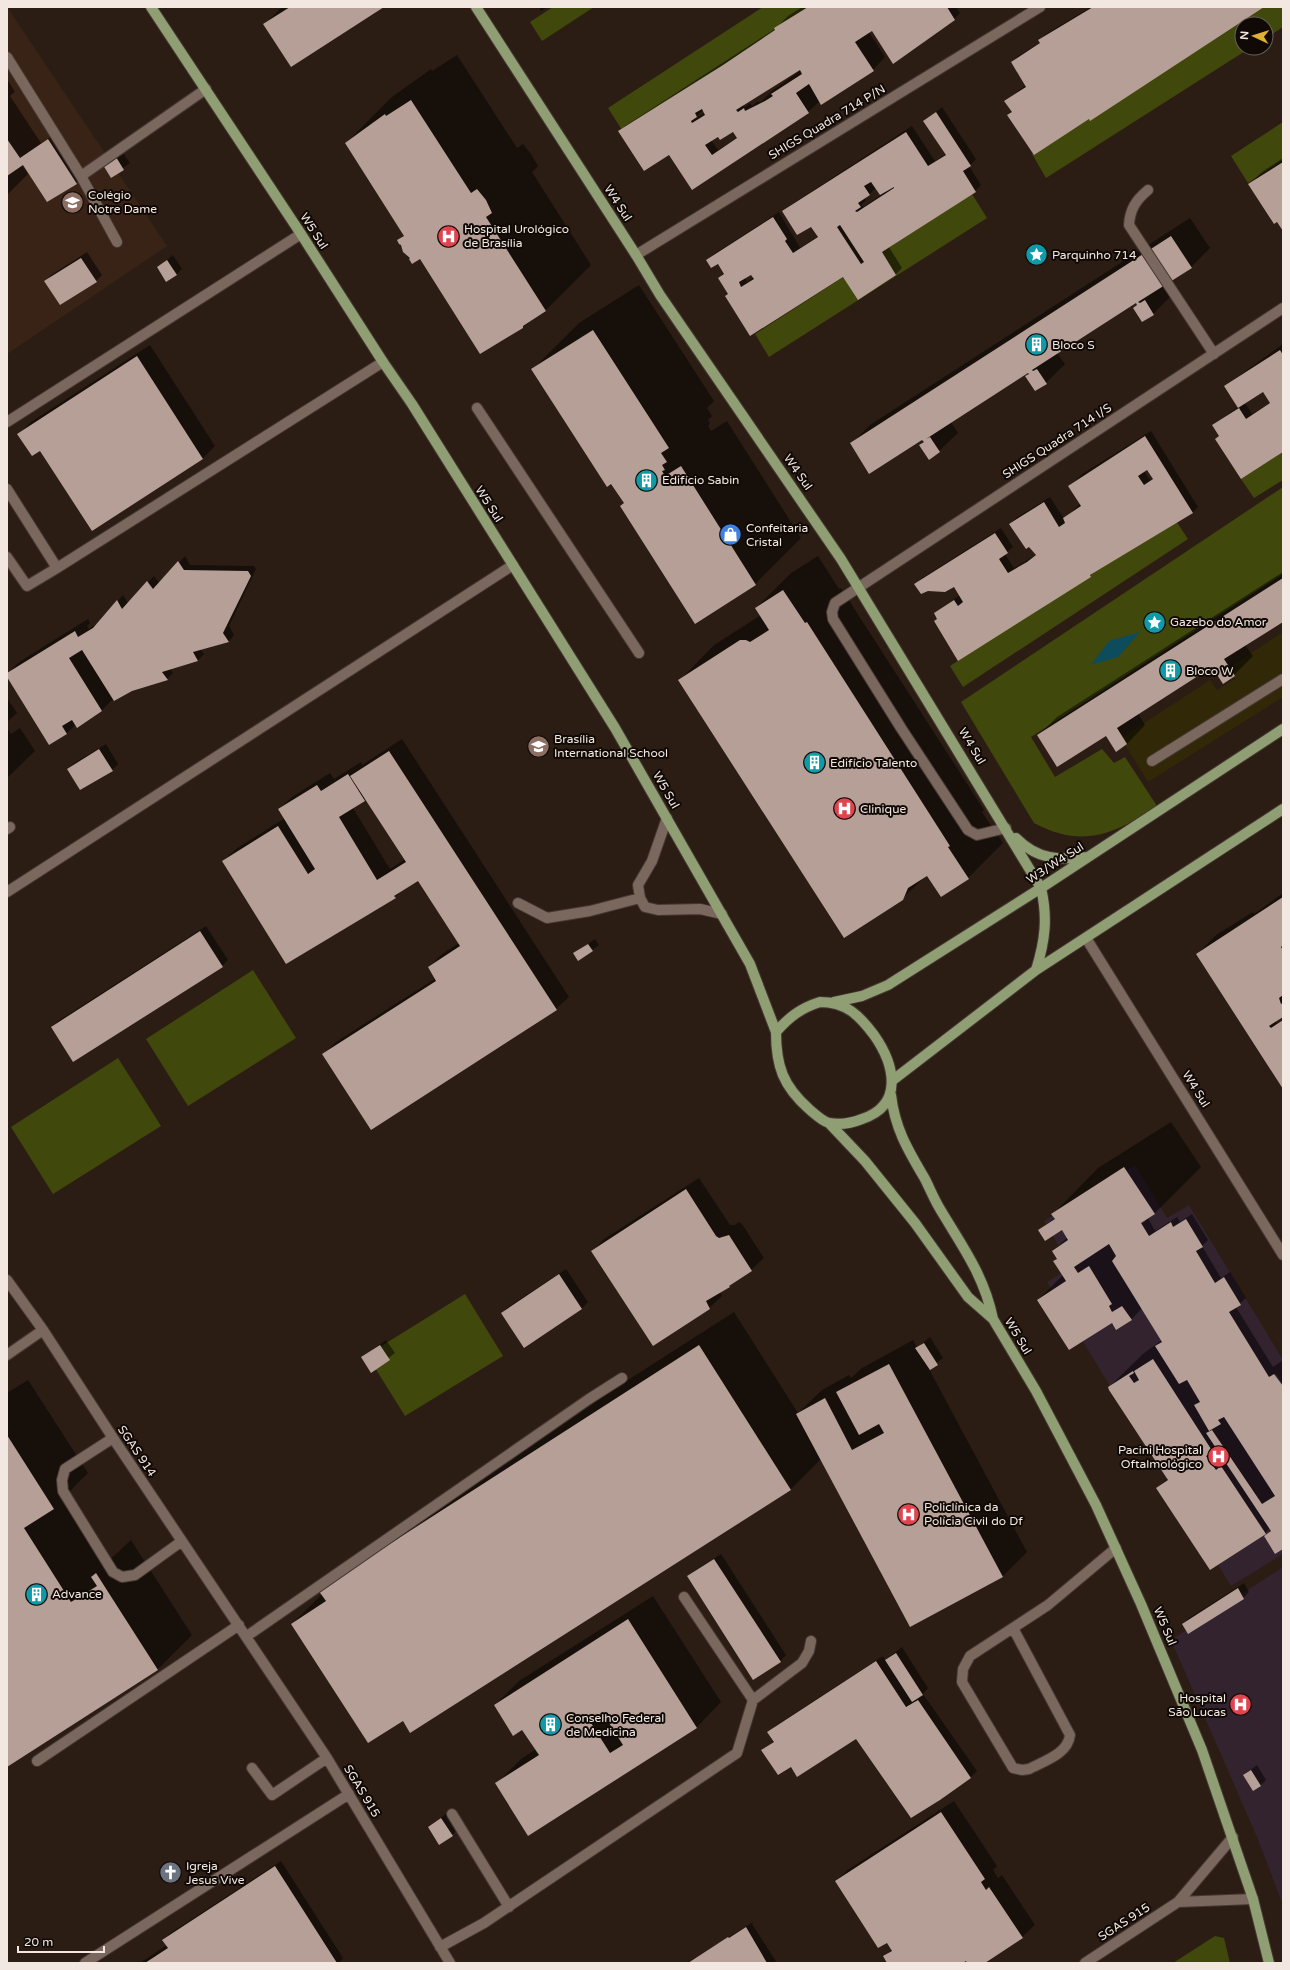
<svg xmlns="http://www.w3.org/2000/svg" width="1290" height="1970" font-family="'Varela Round',sans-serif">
	<rect width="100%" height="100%" fill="#2c1d14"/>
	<path fill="#382316" d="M7,7l160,239 -160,108z"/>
	<path fill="#32232e" d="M1135,1165l32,53 22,-13 94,155v194l-52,32 -184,-304 24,-15 -27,-46z
		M1283,1567v338l-26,-68 -86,-197z"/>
	<path fill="#40480c" d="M553,7h41l-52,34 -12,-19z
		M763,7h49l-190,123 -14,-22z
		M1263,7h20v20l-17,11v-14h-24v24h8l-204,130 -14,-24z
		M1283,122v38l-35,23 -17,-27z
		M972,194l15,24 -218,139 -14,-23z
		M1283,452v28l-29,18 -13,-19z
		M1283,487v87l-252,163 24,40 47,-28 12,14 11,-6 32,49c-42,28 -74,43 -123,17l-73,-121z
		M1174,518l14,21 -225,148 -13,-21z
		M253,970l43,68 -108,68 -42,-67z
		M118,1058l43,68 -108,68 -42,-67z
		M465,1294l38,62 -98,60 -38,-61z
		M1215,1936l9,2 6,25h-57z"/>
	<path fill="#302807" d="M1283,632v65l-135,85 -27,-44 89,-58 7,10 18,-11 -8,-10z"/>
	<path fill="#0c4c5d" d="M1140,632l-22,25 -27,8 18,-24z"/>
	<path fill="#0007" fill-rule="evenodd" d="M282,7h100l-117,17z
		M539,7h9l-7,4z
		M802,7h154l4,6 -6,6 -82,11 -3,2 16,25 -12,13 -53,31 -12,11 -116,77 -23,-36 -50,-21 6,-6 150,-97 13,-13zM800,69l1,1 -28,20 -13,13 -2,-2 -6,5 -2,-3 -5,4 -2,-2zM703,110l2,3 -8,4h-1zM733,130l5,7 -20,13 -7,-10z
		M1091,7h172l-229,147 -25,-39 3,-4 -7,-10 21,-16 -14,-23 6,-6 23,-14 -1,-2 6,-6z
		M457,55l60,93 6,-4 8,10 7,12 -6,6 59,93 -46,46 -22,16 -103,-69 -8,-1 -13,-17 6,-6 -59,-91 46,-46 39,-28 1,2z
		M7,79l8,13 -5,4 31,47 14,-9 27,43 -6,6 -52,-20 -2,2 6,9 -21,21z
		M942,107l34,52 -7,7 12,19 -6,6 -86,56 13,21 -6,6 -38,24 -14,-22 -115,17 -10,-15 5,-6 -6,-10 -10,-2 6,-6 65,-42 21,36 18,-12 -7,-11 -28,-13 6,-6 123,-80 23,35 11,-7 -21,-33zM876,188l5,7 -18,12 -2,-2 5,-5 -1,-2zM752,273l2,4 -7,5 -2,-4z
		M122,152l8,11 -19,14 -7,-12z
		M1283,158v72l-34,-46 13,-12z
		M1190,218l20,30 -19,19 -27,17 8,11 -19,19 -19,-6 4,-4 -1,-2 -80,51 8,11 -19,19 -19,-7 2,-3 -1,-2 -78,50 8,12 -19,18 -19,-6 4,-4 -1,-3 -72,6 19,-19z
		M87,252l15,23 -6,6h-50l5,-6z
		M173,255l9,14 -6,6 -18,-8z
		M639,285l75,116 -7,7 5,8 -4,4 2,3 -2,3 3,5 16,-10 74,117 -46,46 -60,38 -70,-119 -92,-134 46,-46z
		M1283,344v107l-63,-15 -7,-11 25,-18 -13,-21zM1263,391l8,11 -19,12 -7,-11z
		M150,345l65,101 -12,12 -110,71 -53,-80 -21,-15 12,-12z
		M1151,431l47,76 -6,6 -97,58 -5,5 -152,42 -3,-5 25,-18 -6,-9 -38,-2 6,-6 79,-50 12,19 -8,7 9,14 20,-12 2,-2 -26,-30 6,-6 34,-21 14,22 17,-16 -11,-17 12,-12zM1147,469l6,9 -3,2 -6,-9z
		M185,556l5,9 64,1 2,3 -27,57 5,9 -5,6 -29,8 4,5 -6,6 -28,9 3,4 -6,6 -35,11 -18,8 -13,13 -25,13 -9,9 -17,11 -43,-70 12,-12 69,-43 2,4 -3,3 2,3 9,-6 25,-28 5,8 26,-27 6,8z
		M818,556l21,33 2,-1 143,222 -2,2 21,31 -35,35 -41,-3 -25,24 -222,-219 34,-35 47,-30 -5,-7 35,-35z
		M1283,572v49l-38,24 8,11 -19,19 -22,-9 -74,47 7,12 -18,19 -21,-10 -68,2 19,-19z
		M7,698l10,15 -10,9z
		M7,728l4,6 9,-6 15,23 -28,27z
		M402,739l167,258 -13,12 -232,45 12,-12 100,-64 -7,-11 13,-13 17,-11 -40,-64 -15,9 -9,9 -172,-36 13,-12 49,-31 -6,-9 13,-12 38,-24 4,6 27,-17 1,3zM366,798l39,61 -15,10 -37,-61z
		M106,744l12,20 -6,6 -44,-1 6,-6z
		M1283,893v122l-8,6 2,2 6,-4v68l-86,-133 19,-19 37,-23 1,2z
		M206,926l22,34 -6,6 -170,61 6,-6z
		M595,939l4,6 -21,15 -3,-7z
		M1171,1122l30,45 -46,46 -7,5 7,13 22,-14 3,5 12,-8 16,26 -6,6 19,32 9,-6 16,26 -10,9 37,60 10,-7v25l-7,-11 -2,1 9,13v160l-18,-12 6,-6 -1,-2 -5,5 -108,-45 11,-10 -59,-91 35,-34 18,-13 -20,-32 -11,12 -19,2 -74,-22 25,-25 -9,-14 4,-3 -5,-7 15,-14 -6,-8 -23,1 16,-12 -2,-4 45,-46zM1145,1220l1,1 -22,14z
		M699,1178l31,47h5l4,-3 3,2 22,34 -13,12 -31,22 2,4 -13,12 -117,-57 12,-12z
		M566,1269l22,33 -6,6 -80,5 6,-6z
		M734,1312l64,101 24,-23 27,-15 2,3 11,-10 51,-28 4,8 13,-11 13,21 -14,11 98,183 -25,25 -181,-118 -30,30 -388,231 -111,-96 30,-30 32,-38z
		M386,1340l9,13 -24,18 -9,-14z
		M28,1380l60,93 -26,26 42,66 27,-25 61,95 -34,34 -151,97v-373z
		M721,1554l65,101 -6,6 -92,-84 6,-6z
		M1244,1583l5,9 -6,6 -60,26 6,-6z
		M653,1596l68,106 -24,25 -168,108 -33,-51 25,-25 15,-10 -13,-20 -28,-24 24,-24z
		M902,1647l26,41 -5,6 54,77 -6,6 -31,22 -83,-62 -66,28 -28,-15 11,-9 -5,-9 6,-6 108,-70 2,4z
		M1257,1765l9,15 -6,6 -16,-11z
		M954,1801l43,65 -4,4 5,8 4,-3 33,50 -13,12 -39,26h-94l-4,-6 7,-8 -5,-7 -51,-61 13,-12z
		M447,1813l11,16 -6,6 -23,-8z
		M281,1861l62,97 -4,5h-199l27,-18 -4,-5 6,-6z
		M753,1922l-1,2 25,39h-90z"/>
	<path fill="#b59f96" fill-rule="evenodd" d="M290,7h94l-93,60 -28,-43z
		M808,7h139l8,13 -62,44 -21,-33 -17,11 19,29 -53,34 -12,-21 -13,9 13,20 -117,77 -23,-35 -25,16 -26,-40 105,-66 52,-35 -1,-2zM800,70l2,4 -31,20 2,2 -8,5 -20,10 -1,-3 -6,4 -2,-2zM702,109l3,6 -13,8 -1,-2 6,-4 -2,-4zM733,132l4,6 -25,17 -7,-10 13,-8 2,3z
		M1093,7h171l-174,114 -1,-2 -55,36 -27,-40 5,-3 -8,-11 22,-14 -15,-25 29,-19 -2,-3z
		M411,100l60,93 6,-4 9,11 6,13 -6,4 60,94 -23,15v2l-43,26 -60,-95 -8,5 -3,-5 1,-1 -7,-6 -2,-7 -2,-1 -2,-4 7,-4 -59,-93 40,-29 1,2z
		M936,112l35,54 -8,5 13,21 -94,60 14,23 -38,25 -15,-23 -93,59 -25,-40 3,-2 -10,-16 6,-4 -6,-10 -7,4 -5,-8 67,-43 14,22 -2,2 8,12 25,-16 -7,-10 -14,8 -15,-24 124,-79 22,34 18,-11 -23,-34zM871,182l9,13 14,-8v1l-37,24 -2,-1 6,-4 -3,-4 12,-8 -6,-9zM840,225l24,37 -3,2 -24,-37zM751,275l3,4 -13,8 -2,-5z
		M7,139l13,19 28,-19 29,45 -30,18 -24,-37 -16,11z
		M116,157l8,13 -13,8 -8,-13z
		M1283,162v69l-6,-9 -3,2 -26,-40z
		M1171,236l21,32 -54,34 2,1 5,-3 9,15 -12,7 -9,-14 4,-3 -1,-2 -104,67 1,1 4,-2 10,15 -12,7 -10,-15 4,-2 -1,-1 -102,66 4,-2 10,15 -11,8 -10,-15 5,-3 -2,-2 -53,34 -19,-31z
		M81,258l16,24 -37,23 -16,-24z
		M167,260l10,15 -11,7 -9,-15z
		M593,330l76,118 -8,5 6,9 -5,3 3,5 -3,1 3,5 16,-10 75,119 -61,39 -75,-118 4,-3 -13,-19 -4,3 -76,-118z
		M1280,350l3,5v97l-42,27 -26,-40 4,-3 -7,-11 27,-17 7,11 24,-16 -7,-11 -25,16 -14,-22z
		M137,356l66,103 -111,72 -52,-80 -8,5 -15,-22z
		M1145,436l48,77 -103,62 1,2 -133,84 -24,-40 3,-2 -3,-6 20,-13 4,6 5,-4 -9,-15 -9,5 -17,-1 -7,3 -7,-10 81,-51 13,20 -9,6 9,14 19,-11 9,-7 -7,-8 -3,2 -17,-25 35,-22 15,25 6,-4 -2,-5 18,-12 -13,-20zM1147,470l6,9 -9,6 -6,-9z
		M178,561l6,9 64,1 3,5 -28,57 6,9 -36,10 5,9 -36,11 6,8 -36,11 -18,10 -32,-51 -13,8 33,53 -25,17 -5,-8 -10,6 5,8 -18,11 -42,-68v-4l68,-42 3,6 15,-9 24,-28 5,9 25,-28 6,8z
		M1283,578v44l-59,37 11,17 -12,8 -11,-17 -95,61 10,16 -11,8 -10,-16 -49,31 -20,-32z
		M783,590l22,33 2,-1 143,224 -2,1 21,32 -28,18 -14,-21 -19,12 -5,12 -59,38 -166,-258 62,-40h6l4,2 19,-12 -14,-22z
		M99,749l14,22 -33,19 -13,-21z
		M389,751l168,259 -186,120 -49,-76 114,-73 -8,-14 32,-21 -42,-65 -24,15 2,2 -110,66 -64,-103 56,-35 30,48 7,-5 -37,-60 39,-24 4,6 27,-17 17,27 -26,16 38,63 29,-18 -56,-86z
		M1283,897v48l-2,2 2,3v45l-4,3 2,6 2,-1v14l-14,9 2,2 12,-8v69l-87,-135z
		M200,931l23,36 -150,95 -22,-35z
		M588,944l5,7 -15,10 -5,-8z
		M1124,1167l31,47 -14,9 8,13 22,-14 2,5 13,-8 17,28 -7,4 19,32 9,-6 17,28 -12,7 40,65 5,-3 9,12v163l-8,5 -11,-18 7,-5 -65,-98 6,-3 50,74 13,-8 -51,-79 -6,3 3,4 -12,7 -15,-26 6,-3 -13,-22 -8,4 -24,-38 7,-4 -50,-81 4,-5 -7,-12 -35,23 4,6 11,-7 23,38 -3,2 3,6 10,-6 10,14 -16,10 -4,-7 -43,27 -32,-50 29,-19 -13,-20 4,-2 -5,-8 16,-11 -6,-10 -17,11 -7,-11 17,-11 -4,-5z
		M686,1189l30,47 3,2 10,-3 23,36 -23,15 1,1 -24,14 4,8 -57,37 -62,-95z
		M559,1274l23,35 -58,39 -23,-35z
		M924,1343l14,22 -8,5 -15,-22z
		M380,1345l10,15 -19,13 -10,-16z
		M699,1345l92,145 -381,243 -7,-12 -35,22 -77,-119 35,-23 -8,-11z
		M1153,1359l58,90 1,4 -6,3 10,14 5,-4 45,68 -56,36 -54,-82 12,-8 -59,-90 -1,-3 25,-16 1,2 -5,3 5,7 5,-3 -5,-9z
		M889,1364l114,213 -93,50 -114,-213 29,-16 27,52 32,-17 -5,-9 -20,11 -23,-43z
		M7,1435l47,74 -30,19 47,74 26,-16 -6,-9 5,-4 62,97 -151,97z
		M714,1559l67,103 -28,18 -66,-104z
		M1238,1588l6,11 -56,35 -6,-10z
		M628,1619l69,109 -169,108 -33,-53 44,-28 -17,-25 -9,6 -19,-31zM604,1715l19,30 -13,8 -19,-30z
		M896,1653l27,42 -11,7 -27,-42z
		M876,1661l30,46 12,-7 53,78 -31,22 -29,18 -55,-79 -59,38 -6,-10 -13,8 -17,-25 13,-8 -7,-10z
		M1251,1770l10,16 -8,5 -10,-16z
		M941,1812l44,67 -4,3 5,8 3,-3 34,51 -38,25h-18l-1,-2 -3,2h-76l-4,-7 9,-5 -5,-8 -9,5 -43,-67z
		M441,1818l12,18 -14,9 -11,-18z
		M275,1866l62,97h-192l23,-15 -6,-8z
		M746,1927l21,36h-79l40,-26 1,1z"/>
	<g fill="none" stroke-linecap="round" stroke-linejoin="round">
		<defs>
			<path id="minor" d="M7,57l74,119 36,66
				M81,176l125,-87
				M1148,190c-12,10 -18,19 -19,35l85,129
				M636,255l404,-248
				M477,408l162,245
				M7,422l294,-188
				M7,489l50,79 326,-206
				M7,557l20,29 30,-18
				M1152,761l131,-82
				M667,818l-15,43 -14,24 2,13 5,9 13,3 42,-1 22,5
				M1006,828l-29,7 -9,-5 -67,-102 -68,-109 -1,-7 3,-9 448,-295
				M7,829l3,-2
				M7,892l506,-327
				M518,903l29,15 43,-7 50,-13
				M1086,938l197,317
				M7,1280l36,50 70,108 214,320 123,205
				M7,1355l36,-25
				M113,1438l-48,31 -3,11 1,11 50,81 9,5 13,-2 47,-34
				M684,1597l69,103
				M1013,1628l57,107c-2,19 -26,26 -41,34l-7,1 -9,-2 -51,-86 1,-13 7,-13 78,-51 68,-57
				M247,1636l342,-237 33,-21
				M37,1761l202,-136
				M252,1768l20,27 55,-37
				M452,1814l57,93
				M1178,1902l55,-65
				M440,1947l44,-24 253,-170 16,-53 49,-37 7,-12 2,-10
				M85,1963l264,-169
				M1085,1963l93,-61 75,-3"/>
			<path id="major" d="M151,7l150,227 82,128 29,42 203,324 135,236 26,68
				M476,7l160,248 24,40 181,264 200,329c7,30 4,53 -5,82
				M1016,838c22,22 42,22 72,19
				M820,1002c26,0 39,13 54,33 21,30 30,70 -12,84 -10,4 -22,6 -33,4 -7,-2 -14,-9 -20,-14 -26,-23 -33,-43 -33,-77 13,-15 25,-24 44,-30z
				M834,1002l28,-6 26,-11 153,-97 242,-159
				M893,1080l143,-110 247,-161
				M891,1095c4,34 17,55 34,84 5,10 9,20 15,30 22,37 44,66 53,110
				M829,1123l36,38 50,62 53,74 25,22 43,72 60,114 45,99 61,146 51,149 16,64"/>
		</defs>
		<use href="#minor" stroke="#453833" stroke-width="12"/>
		<use href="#major" stroke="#453833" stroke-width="12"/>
		<use href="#minor" stroke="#7a675d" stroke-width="10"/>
		<use href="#major" stroke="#909e73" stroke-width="10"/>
	</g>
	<defs>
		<symbol id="school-disc" viewBox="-11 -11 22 22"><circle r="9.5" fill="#8d6e63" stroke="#100906"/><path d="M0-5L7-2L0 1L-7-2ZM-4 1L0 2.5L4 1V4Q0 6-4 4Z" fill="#fff"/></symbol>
		<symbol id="hospital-disc" viewBox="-11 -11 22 22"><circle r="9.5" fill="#e0444e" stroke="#100906"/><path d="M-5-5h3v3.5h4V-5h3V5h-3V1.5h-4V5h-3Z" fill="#fff"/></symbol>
		<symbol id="sight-disc" viewBox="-11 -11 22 22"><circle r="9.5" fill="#0f9aa8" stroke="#100906"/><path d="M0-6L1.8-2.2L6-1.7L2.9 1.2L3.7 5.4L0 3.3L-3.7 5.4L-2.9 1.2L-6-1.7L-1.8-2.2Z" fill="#fff"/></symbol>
		<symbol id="building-disc" viewBox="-11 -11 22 22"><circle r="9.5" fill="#0f9aa8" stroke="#100906"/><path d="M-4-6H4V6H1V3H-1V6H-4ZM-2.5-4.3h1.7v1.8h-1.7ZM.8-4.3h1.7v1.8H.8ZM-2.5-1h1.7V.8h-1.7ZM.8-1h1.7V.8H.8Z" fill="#fff"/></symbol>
		<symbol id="shop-disc" viewBox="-11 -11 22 22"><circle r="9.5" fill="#3f7fe0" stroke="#100906"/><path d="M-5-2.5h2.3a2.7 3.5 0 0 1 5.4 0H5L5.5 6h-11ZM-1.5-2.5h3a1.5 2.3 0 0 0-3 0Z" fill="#fff"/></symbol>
		<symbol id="church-disc" viewBox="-11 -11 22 22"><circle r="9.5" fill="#6b7280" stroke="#100906"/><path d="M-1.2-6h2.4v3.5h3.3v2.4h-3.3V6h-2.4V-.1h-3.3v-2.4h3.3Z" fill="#fff"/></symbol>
	</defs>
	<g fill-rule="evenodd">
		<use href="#school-disc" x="60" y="190" width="25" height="25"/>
		<use href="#hospital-disc" x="436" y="224" width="25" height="25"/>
		<use href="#sight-disc" x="1024" y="242" width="25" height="25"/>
		<use href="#building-disc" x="1024" y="332" width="25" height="25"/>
		<use href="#building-disc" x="634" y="468" width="25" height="25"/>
		<use href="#shop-disc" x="718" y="522" width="25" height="25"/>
		<use href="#sight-disc" x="1142" y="610" width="25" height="25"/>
		<use href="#building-disc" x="1158" y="658" width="25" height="25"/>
		<use href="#school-disc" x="526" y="734" width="25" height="25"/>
		<use href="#building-disc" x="802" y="750" width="25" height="25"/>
		<use href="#hospital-disc" x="832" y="796" width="25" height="25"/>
		<use href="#hospital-disc" x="1206" y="1444" width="25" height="25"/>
		<use href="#hospital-disc" x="896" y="1502" width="25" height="25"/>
		<use href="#building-disc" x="24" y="1582" width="25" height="25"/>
		<use href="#hospital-disc" x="1228" y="1692" width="25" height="25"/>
		<use href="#building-disc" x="538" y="1712" width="25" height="25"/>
		<use href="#church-disc" x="158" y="1860" width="25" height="25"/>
	</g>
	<g text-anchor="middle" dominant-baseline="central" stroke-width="4" stroke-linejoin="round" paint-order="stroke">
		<g font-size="12" fill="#f2e8e1" stroke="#100906">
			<text transform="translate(827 122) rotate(-31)">SHIGS Quadra 714 P/N</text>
			<text transform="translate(618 203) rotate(57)">W4 Sul</text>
			<text transform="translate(314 231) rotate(57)">W5 Sul</text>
			<text transform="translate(1057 441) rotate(-33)">SHIGS Quadra 714 I/S</text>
			<text transform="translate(798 472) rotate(55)">W4 Sul</text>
			<text transform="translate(489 504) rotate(57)">W5 Sul</text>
			<text transform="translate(972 746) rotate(59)">W4 Sul</text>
			<text transform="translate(666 790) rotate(60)">W5 Sul</text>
			<text transform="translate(1055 863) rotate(-33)">W3/W4 Sul</text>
			<text transform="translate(1196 1089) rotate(58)">W4 Sul</text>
			<text transform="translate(1018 1336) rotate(59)">W5 Sul</text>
			<text transform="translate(137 1451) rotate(56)">SGAS 914</text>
			<text transform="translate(1165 1626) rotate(67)">W5 Sul</text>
			<text transform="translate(362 1791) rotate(59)">SGAS 915</text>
			<text transform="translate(1124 1922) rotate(-33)">SGAS 915</text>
		</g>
		<g font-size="12" fill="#f2e8e1" stroke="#100906" text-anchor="start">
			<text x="88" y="195">Colégio<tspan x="88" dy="14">Notre Dame</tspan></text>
			<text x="464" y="229">Hospital Urológico<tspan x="464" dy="14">de Brasília</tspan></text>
			<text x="1052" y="255">Parquinho 714</text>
			<text x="1052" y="345">Bloco S</text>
			<text x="662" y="480">Edifício Sabin</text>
			<text x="746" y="528">Confeitaria<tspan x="746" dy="14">Cristal</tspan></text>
			<text x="1170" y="622">Gazebo do Amor</text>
			<text x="1186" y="671">Bloco W</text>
			<text x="554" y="739">Brasília<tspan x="554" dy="14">International School</tspan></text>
			<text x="830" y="763">Edifício Talento</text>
			<text x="860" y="809">Clinique</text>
			<text x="1202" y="1450" text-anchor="end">Pacini Hospital<tspan x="1202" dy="14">Oftalmológico</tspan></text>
			<text x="924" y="1507">Policlínica da<tspan x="924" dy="14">Polícia Civil do Df</tspan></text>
			<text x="52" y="1594">Advance</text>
			<text x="1226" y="1698" text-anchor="end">Hospital<tspan x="1226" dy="14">São Lucas</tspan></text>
			<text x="566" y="1718">Conselho Federal<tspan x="566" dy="14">de Medicina</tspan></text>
			<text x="186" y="1866">Igreja<tspan x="186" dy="14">Jesus Vive</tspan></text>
		</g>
	</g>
	<rect width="1290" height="1970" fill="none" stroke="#f2e8e1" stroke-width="16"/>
	<g transform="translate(1254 36) rotate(274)"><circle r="19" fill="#100906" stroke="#6a625e"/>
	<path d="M0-3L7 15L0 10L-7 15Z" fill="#deb133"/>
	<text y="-6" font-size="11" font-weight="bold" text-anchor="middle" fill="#f2e8e1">N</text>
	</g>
	<path d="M18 1946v6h86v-6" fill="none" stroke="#f2e8e1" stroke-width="2"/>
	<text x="24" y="1946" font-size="12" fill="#f2e8e1" stroke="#100906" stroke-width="3" paint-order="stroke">20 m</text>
</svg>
